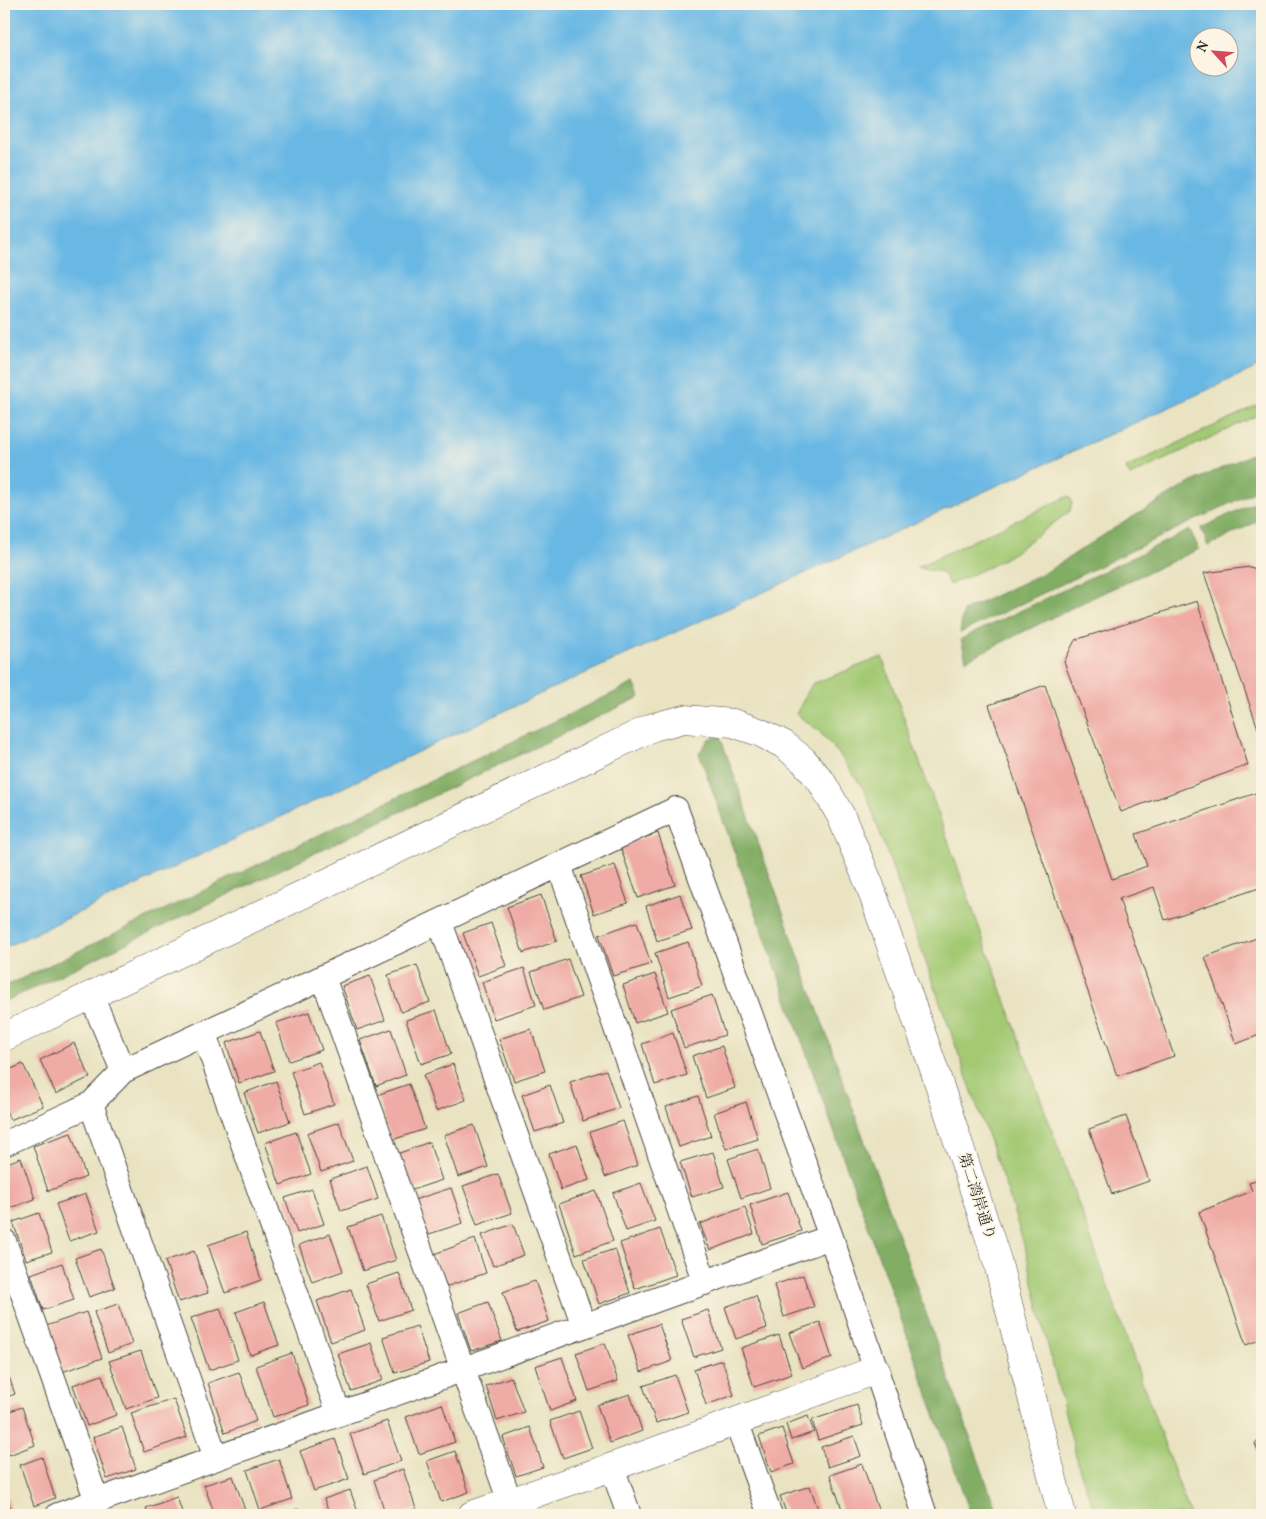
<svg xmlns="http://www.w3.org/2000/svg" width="1266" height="1519" font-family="Vollkorn,'Noto Serif JP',serif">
	<rect width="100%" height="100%" fill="#fcf5e5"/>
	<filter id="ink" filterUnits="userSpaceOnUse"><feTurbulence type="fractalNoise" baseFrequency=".02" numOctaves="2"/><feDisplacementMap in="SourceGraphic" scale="10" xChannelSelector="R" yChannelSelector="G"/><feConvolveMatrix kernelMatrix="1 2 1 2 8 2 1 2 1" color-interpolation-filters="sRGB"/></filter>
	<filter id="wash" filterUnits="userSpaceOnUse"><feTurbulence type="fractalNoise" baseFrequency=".0096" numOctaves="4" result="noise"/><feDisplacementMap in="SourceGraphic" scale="20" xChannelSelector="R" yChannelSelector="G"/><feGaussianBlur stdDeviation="1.12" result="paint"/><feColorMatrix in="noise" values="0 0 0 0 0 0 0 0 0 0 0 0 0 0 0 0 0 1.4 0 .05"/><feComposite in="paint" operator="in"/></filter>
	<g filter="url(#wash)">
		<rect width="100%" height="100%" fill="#e9e3c2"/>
		<path fill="#a3c973" stroke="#677a4f" d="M1262,403v10l-132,63 -4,-8z
			M1069,496l3,6 -2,9 -55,41 -24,14 -42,19c-7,-20 -16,-11 -32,-18z
			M882,657l308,858h-94l-17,-47 -35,-138 -18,-79 -19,-61 -142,-399 -26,-37 -21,-24 -22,-16 16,-30z"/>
		<path fill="#82ad65" stroke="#566c48" d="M1262,449v39l-302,145 3,-22 85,-40 73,-47 67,-40z
			M1262,499v20l-54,27 -7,-18z
			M1190,530l9,19 -105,48 -128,63 -5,-21z
			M634,683l6,14 -636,305v-15z
			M720,736l278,779h-27l-272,-762 10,-14z"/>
		<path fill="#69b8e4" stroke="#4a7288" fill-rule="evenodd" d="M4,4h1258v361l-709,323 -549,260zM1198,38h30v30h-30z"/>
		<g id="blocks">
			<path fill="#efaba5" d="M1250,567l12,4v169l-58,-167z
				M1197,601l51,164 -127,47 -57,-150 11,-22z
				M1045,685l67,194 35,-13 -11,-32 126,-43v96l-97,33 -11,-33 -35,12 55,157 -57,20 -128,-371z
				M658,833l17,52 -37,13 -18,-52z
				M615,865l13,38 -34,11 -13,-38z
				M680,894l12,36 -35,11 -11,-35z
				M541,895l16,46 -34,12 -16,-46z
				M637,922l14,42 -38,12 -14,-41z
				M491,923l15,43 -28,10 -15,-43z
				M1262,936v98l-26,10 -31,-87z
				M688,942l14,44 -33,11 -14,-44z
				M568,959l13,38 -37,13 -13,-38z
				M417,965l13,37 -29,10 -13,-37z
				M524,968l12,37 -42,14 -12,-37z
				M655,974l13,38 -33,11 -12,-38z
				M370,976l15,44 -28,10 -15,-44z
				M712,995l13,40 -41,13 -13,-39z
				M436,1010l15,44 -30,10 -15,-44z
				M309,1012l13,38 -33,11 -13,-38z
				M391,1029l15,46 -30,11 -16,-46z
				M531,1029l14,42 -31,10 -15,-42z
				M260,1031l14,40 -35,12 -13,-40z
				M673,1033l14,42 -32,10 -13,-41z
				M74,1043l16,34 -34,17 -16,-34z
				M722,1046l13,42 -29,10 -14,-42z
				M319,1062l15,42 -29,10 -14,-42z
				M23,1064l20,42 -33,14 -6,-13v-35z
				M453,1064l13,36 -30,11 -13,-36z
				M606,1070l13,38 -36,13 -13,-39z
				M276,1081l14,41 -32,11 -14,-40z
				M409,1084l16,45 -33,11 -15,-45z
				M550,1085l13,38 -28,9 -13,-37z
				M698,1096l13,40 -32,11 -13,-40z
				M746,1102l12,37 -32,10 -12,-36z
				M1126,1116l23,65 -37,13 -23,-65z
				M623,1121l15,44 -33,12 -15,-45z
				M339,1122l14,39 -32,11 -14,-39z
				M474,1125l14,42 -30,10 -14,-42z
				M296,1132l15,42 -31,11 -15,-42z
				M71,1133l15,44 -38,14 -15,-45z
				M429,1142l13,38 -33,11 -12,-37z
				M577,1144l12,36 -28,10 -12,-36z
				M758,1149l12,39 -29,10 -13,-39z
				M713,1152l11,35 -32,10 -12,-35z
				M21,1158l14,41 -27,10 -4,-13v-32z
				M367,1166l11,33 -37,12 -11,-32z
				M498,1174l14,39 -35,12 -14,-39z
				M1262,1179v160l-16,6 -47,-133 53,-21 -3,-8z
				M641,1183l14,38 -29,10 -13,-38z
				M451,1188l12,35 -37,12 -12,-35z
				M312,1189l12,35 -27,9 -12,-35z
				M596,1191l17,50 -37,13 -17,-50z
				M788,1192l13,39 -39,13 -12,-39z
				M86,1194l13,37 -30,10 -13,-37z
				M745,1207l9,27 -44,16 -10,-26z
				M39,1213l13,39 -26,8 -13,-38z
				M381,1216l15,44 -33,11 -15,-44z
				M513,1224l11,31 -31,11 -11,-31z
				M660,1229l16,46 -41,14 -15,-46z
				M246,1232l15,48 -36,13 -17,-48z
				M330,1234l13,37 -31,11 -13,-37z
				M475,1239l11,34 -41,14 -11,-33z
				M101,1249l14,39 -26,9 -14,-39z
				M615,1249l15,44 -31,11 -15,-45z
				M194,1251l14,42 -29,9 -14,-41z
				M62,1263l12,37 -31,10 -12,-36z
				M399,1273l12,37 -32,11 -13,-37z
				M803,1275l11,32 -30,10 -10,-32z
				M535,1281l14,40 -32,11 -14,-40z
				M351,1289l14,41 -34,12 -14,-41z
				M756,1296l11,32 -31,11 -11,-32z
				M264,1302l15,43 -29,10 -14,-43z
				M488,1302l14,39 -31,10 -13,-38z
				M118,1304l14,40 -24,9 -14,-41z
				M220,1308l18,52 -29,10 -18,-52z
				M708,1310l13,38 -27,9 -13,-38z
				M86,1312l16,46 -40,14 -16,-46z
				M820,1322l12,36 -30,10 -13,-35z
				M659,1324l13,37 -31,11 -13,-37z
				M417,1326l12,36 -34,11 -12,-36z
				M779,1335l13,39 -38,13 -13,-39z
				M371,1343l12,37 -32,11 -13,-37z
				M605,1343l13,38 -29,10 -13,-38z
				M141,1351l16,47 -31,11 -17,-48z
				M292,1353l17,52 -36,12 -17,-51z
				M562,1357l15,44 -27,10 -15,-45z
				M722,1360l12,35 -28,10 -12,-36z
				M4,1362l11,32 -11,4z
				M239,1372l17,49 -31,12 -17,-50z
				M102,1375l14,40 -29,11 -14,-41z
				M675,1375l13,37 -32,11 -13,-37z
				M511,1377l13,35 -27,9 -11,-35z
				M630,1394l12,37 -32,12 -13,-38z
				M174,1399l13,38 -43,15 -13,-39z
				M442,1404l13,38 -36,12 -13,-37z
				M857,1405l6,20 -45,15 -6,-20z
				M22,1407l13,38 -26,10 -5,-15v-27z
				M579,1411l13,37 -29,10 -13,-37z
				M808,1416l6,16 -23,8 -5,-16z
				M387,1421l14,40 -37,13 -14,-40z
				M122,1427l14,42 -29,10 -14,-42z
				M530,1427l13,40 -27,9 -13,-39z
				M782,1428l12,36 -23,8 -12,-36z
				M854,1436l7,20 -33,11 -7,-20z
				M335,1439l14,40 -35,12 -14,-40z
				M1262,1440v21l-7,-18z
				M455,1451l14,41 -28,10 -14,-41z
				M42,1457l13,41 -21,8 -14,-41z
				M279,1459l13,40 -32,11 -13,-40z
				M862,1464l16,45 -19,6h-15l-14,-40z
				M403,1469l13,40 -18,6h-12l-12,-35z
				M233,1476l13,37 -6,2h-25l-11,-30z
				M810,1486l10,29h-33l-7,-19z
				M4,1489l7,20 -7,3z
				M350,1490l9,25h-29l-6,-16z
				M177,1497l6,18h-34l-3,-7z
				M298,1509l2,6h-20z"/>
		</g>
	</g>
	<g filter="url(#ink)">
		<use href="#blocks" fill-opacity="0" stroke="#484742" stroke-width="1"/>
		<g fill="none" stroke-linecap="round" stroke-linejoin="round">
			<defs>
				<path id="street" d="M559,865l146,418
					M440,922l144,404
					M323,977l187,525
					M204,1034l135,380
					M123,1071l200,-94 353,-168 155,428 94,278
					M91,1104l125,354
					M4,1144l87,-40 32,-33 -32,-76
					M4,1241l93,260
					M736,1421l34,94
					M612,1467l17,48
					M58,1515l773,-278"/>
				<path id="secondary" d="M4,1037l649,-310 31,-8 49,4 26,9 24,12 20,16 18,21 20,35 29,70 64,183 63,191 65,255
					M472,1515l140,-48 264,-97"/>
			</defs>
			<use href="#street" stroke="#484742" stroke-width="26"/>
			<use href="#secondary" stroke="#484742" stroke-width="29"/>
			<use href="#street" stroke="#fff" stroke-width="24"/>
			<use href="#secondary" stroke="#fff" stroke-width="28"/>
		</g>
	</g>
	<g text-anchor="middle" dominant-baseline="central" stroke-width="4" stroke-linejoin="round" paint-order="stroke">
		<g font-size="15" fill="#2b2b2b" stroke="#fcf5e5">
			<text transform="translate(976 1197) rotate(72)">第二湾岸通り</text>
		</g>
	</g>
	<rect width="1266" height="1519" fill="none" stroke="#fcf5e5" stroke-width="20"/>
	<g transform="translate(1214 52) rotate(296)"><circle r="24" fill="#fcf5e5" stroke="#a8a49b"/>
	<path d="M0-4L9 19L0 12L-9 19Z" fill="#d1495b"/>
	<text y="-8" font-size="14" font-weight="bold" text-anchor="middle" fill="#2b2b2b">N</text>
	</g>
</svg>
